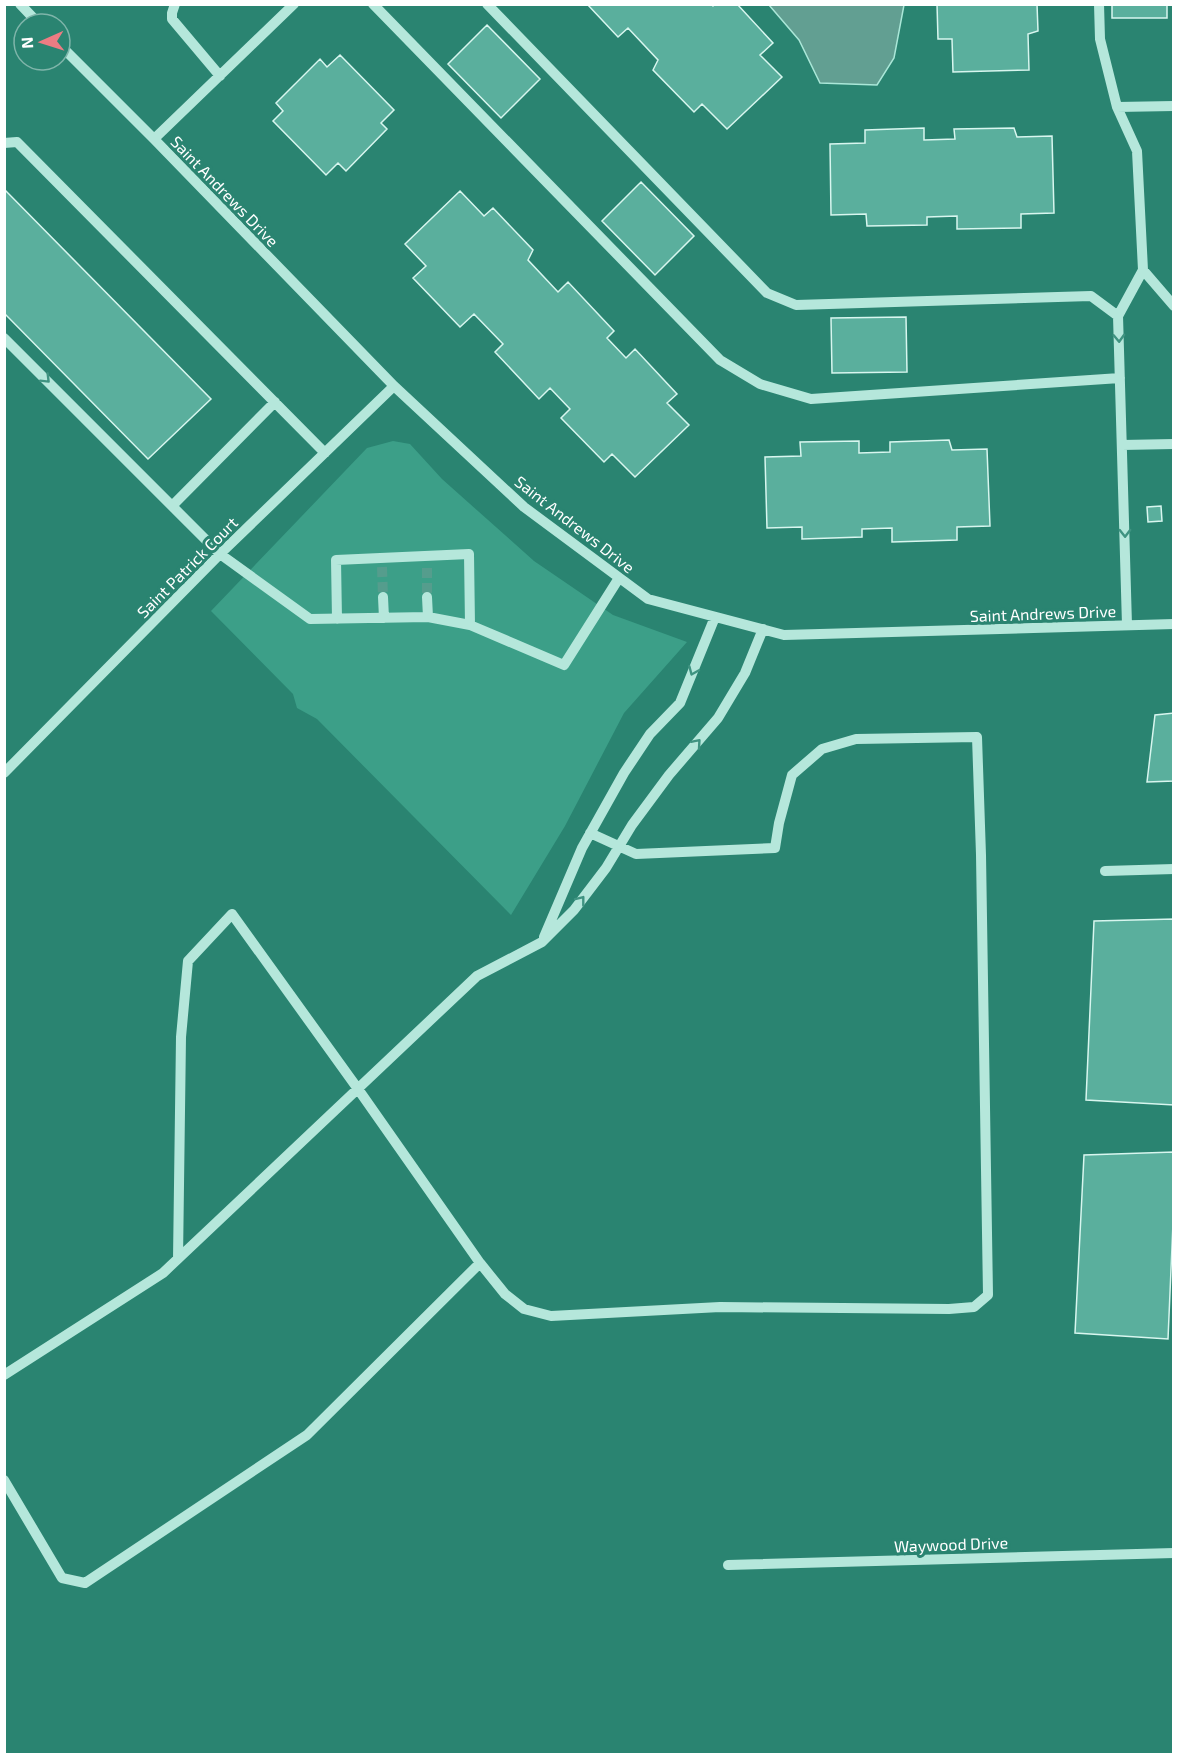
<svg xmlns="http://www.w3.org/2000/svg" width="1178" height="1759" font-family="'Exo 2',sans-serif">
	<rect width="100%" height="100%" fill="#2a8471"/>
	<path fill="#3c9f88" d="M393,441l17,3 32,35 92,82 79,54 74,27 -63,71 -59,113 -54,89 -194,-196 -20,-11 -4,-14 -82,-83 156,-163z"/>
	<path fill="#629f92" stroke="#aae7d8" stroke-width="1.5" d="M769,5h135l-10,53 -17,27 -57,-2 -21,-43z"/>
	<path fill="#5aaf9d" stroke="#d8f6ef" stroke-width="1.5" d="M587,4h124l2,2 2,-2h22l36,39 -13,12 22,22 -55,52 -25,-25 -8,8 -41,-42 5,-10 -30,-32 -10,9z
		M937,4h100l1,27 -10,3 1,36 -76,2 -1,-33h-14z
		M1112,4h55v14h-55z
		M487,25l53,54 -39,39 -53,-54z
		M340,55l54,55 -13,13 6,6 -41,42 -8,-8 -12,12 -53,-54 10,-10 -7,-8 44,-44 7,8z
		M924,128v12l31,-1 -1,-10 60,-1 3,9 35,-1 2,77 -33,1v14l-64,1v-13l-30,1v8l-60,1 -1,-12 -35,1 -1,-71 35,-1v-13z
		M641,182l53,54 -39,39 -53,-54z
		M4,189l207,210 -63,60 -144,-146z
		M460,191l24,25 9,-8 40,42 -5,10 30,32 10,-10 46,49 -7,7 19,20 9,-9 42,45 -10,9 22,22 -54,52 -23,-23 -8,8 -43,-44 9,-9 -20,-21 -11,11 -44,-47 8,-8 -29,-30 -14,13 -47,-49 13,-12 -21,-22z
		M906,317l1,55 -75,1 -1,-55z
		M949,440l3,10 35,-1 3,77 -33,1v13l-65,2v-14l-30,1v8l-60,2v-12l-35,1 -2,-71 36,-1 -1,-14 59,-1v12l31,-1v-10z
		M1161,506l1,15 -14,1 -1,-15z
		M1174,713v68l-27,1 8,-67z
		M1174,919v186l-88,-5 8,-179z
		M1174,1152v48l-6,139 -93,-6 9,-178z"/>
	<g fill="none" stroke-linecap="round" stroke-linejoin="round">
		<path stroke="#559d8d" stroke-width="10" stroke-dasharray="10 5" stroke-linecap="butt" d="M382,567l1,30
			M427,568v29"/>
		<path stroke="#b5e7db" stroke-width="10" d="M20,4l19,20
			M175,4l-3,9v6l48,57
			M373,4l347,356 40,24 51,15 309,-21
			M487,4l280,289 29,12 295,-9 27,20
			M1099,4l1,35 17,68 20,44 6,119
			M60,45l94,94 240,247 130,121 124,92 136,36 390,-11
			M1117,107l57,-1
			M154,139l140,-135
			M4,143l13,-1 308,311
			M4,338l216,216 90,65 118,-2 42,8 94,40 55,-87
			M1122,445l52,-1
			M172,506l103,-104
			M383,597l1,21
			M427,597l1,20
			M337,619l-1,-59 133,-6 1,71
			M1127,625l-9,-309 25,-46 31,36
			M4,773l216,-219 174,-168
			M1105,871l69,-2
			M544,937l38,-89 42,-75 26,-39 30,-31 35,-86
			M178,1259l3,-222 7,-76 44,-47 126,175 122,174
			M4,1375l159,-102 314,-297 65,-34 32,-32 32,-42 26,-43 37,-50 49,-57 27,-45 18,-44
			M4,1480l58,98 23,5 222,-148 173,-172 25,31 19,15 27,7 169,-9 229,2 25,-2 14,-12 -7,-440 -4,-118 -121,2 -34,10 -30,26 -13,48 -4,25 -139,6 -46,-21
			M728,1565l446,-12"/>
	</g>
	<defs><path id="oneway-chevron" d="M-2-3.5L2.5 0L-2 3.5" fill="none" stroke-width="1.6" stroke-linecap="round" stroke-linejoin="round" transform="scale(1.5)"/></defs>
	<g stroke="#3f9381">
		<use href="#oneway-chevron" transform="translate(1119 338) rotate(88)"/>
		<use href="#oneway-chevron" transform="translate(46 379) rotate(45)"/>
		<use href="#oneway-chevron" transform="translate(1125 533) rotate(89)"/>
		<use href="#oneway-chevron" transform="translate(693 671) rotate(113)"/>
		<use href="#oneway-chevron" transform="translate(697 743) rotate(-49)"/>
		<use href="#oneway-chevron" transform="translate(581 900) rotate(-52)"/>
	</g>
	<g text-anchor="middle" dominant-baseline="central" stroke-width="6" stroke-linejoin="round" paint-order="stroke">
		<g font-size="16" fill="#fff" stroke="#2a8471">
			<text transform="translate(225 191) rotate(46)">Saint Andrews Drive</text>
			<text transform="translate(575 524) rotate(38)">Saint Andrews Drive</text>
			<text transform="translate(187 567) rotate(-45)">Saint Patrick Court</text>
			<text transform="translate(1043 613) rotate(-2)">Saint Andrews Drive</text>
			<text transform="translate(951 1544) rotate(-2)">Waywood Drive</text>
		</g>
	</g>
	<rect width="1178" height="1759" fill="none" stroke="#ffffff" stroke-width="12"/>
	<g transform="translate(42 42) rotate(267)"><circle r="28" fill="#2a8471" stroke="#7fb5aa" stroke-width="1.5"/>
	<path d="M0-4.5L10 22L0 15L-10 22Z" fill="#ed7c83"/>
	<text y="-9" font-size="16" font-weight="bold" text-anchor="middle" fill="#ffffff">N</text>
	</g>
</svg>
